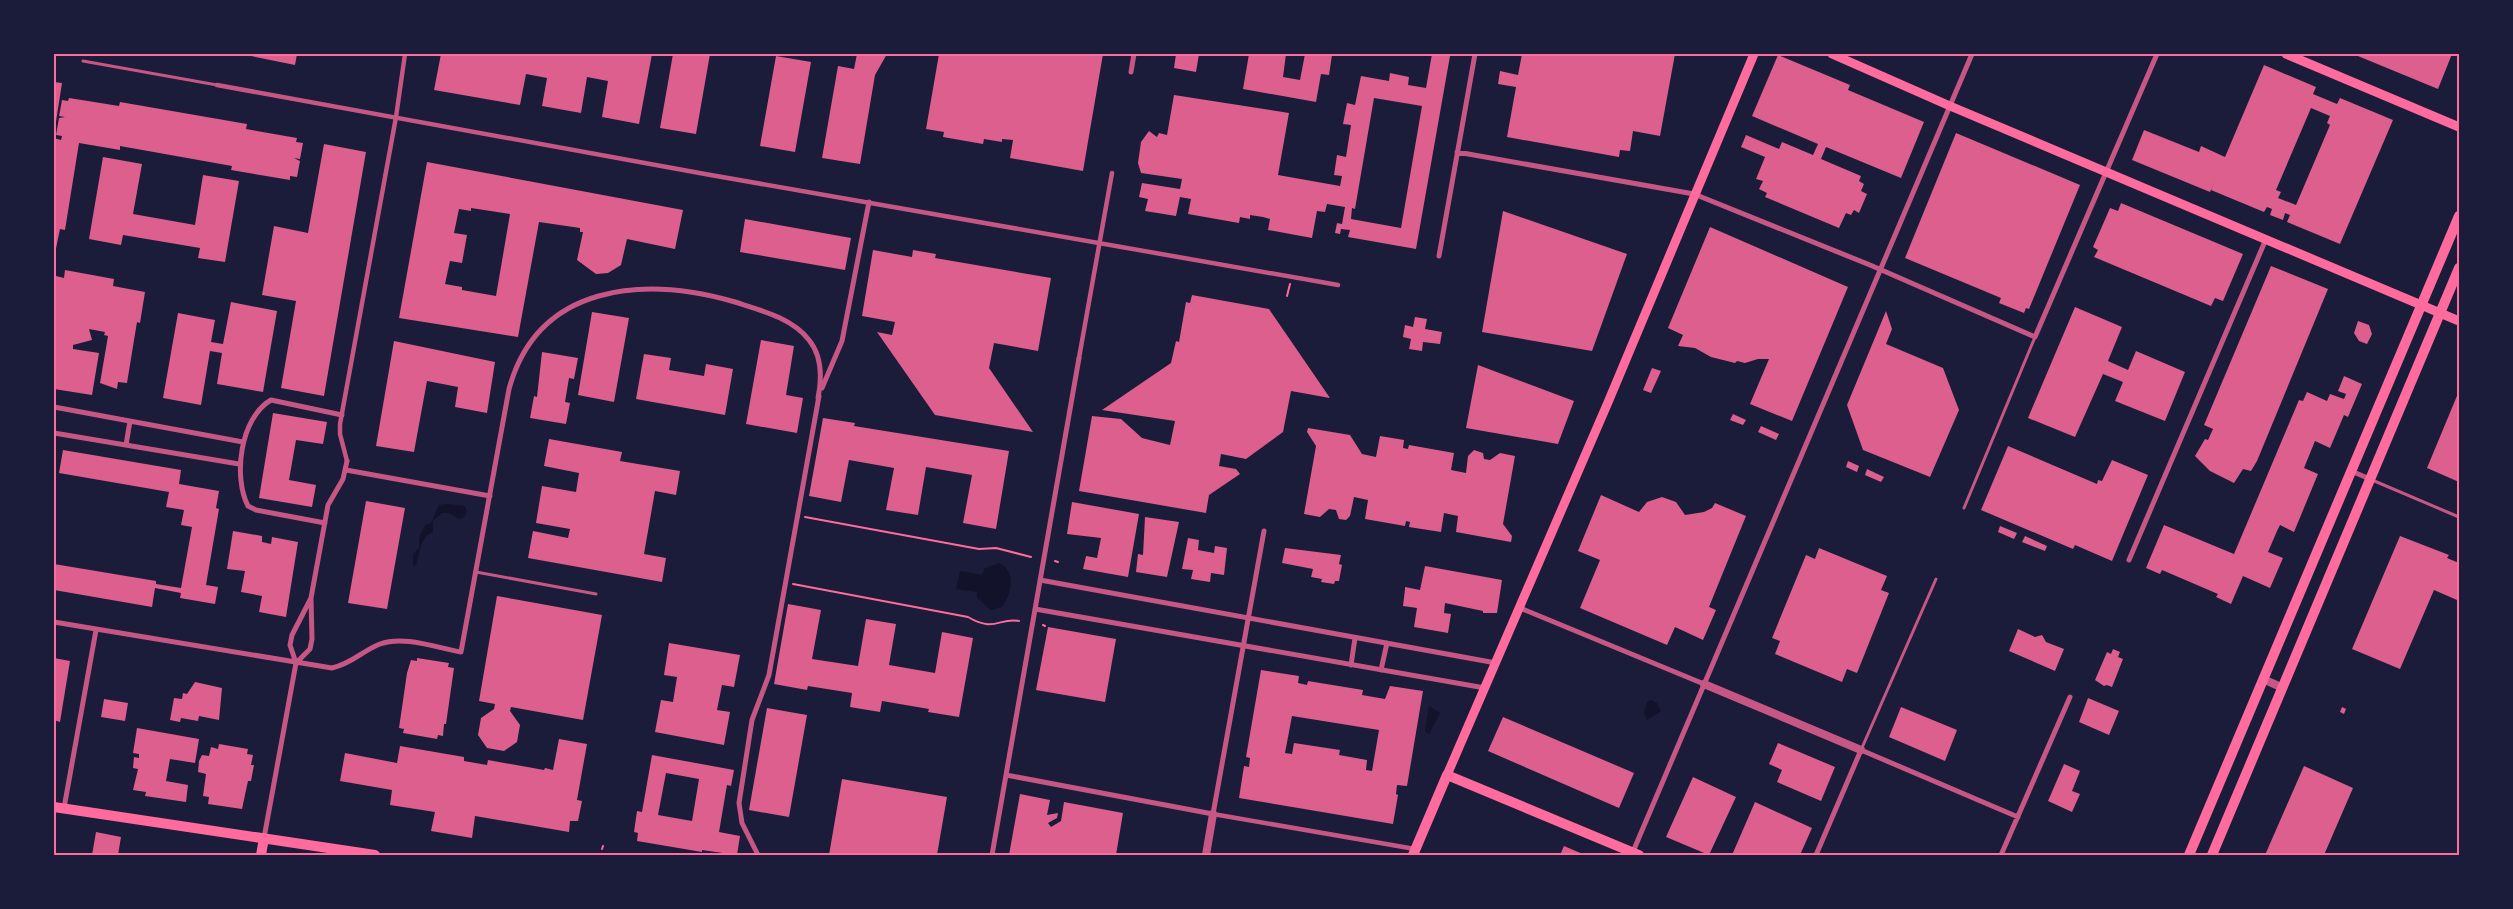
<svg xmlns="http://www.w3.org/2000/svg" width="2513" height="909" font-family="'Public Sans',sans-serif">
	<rect width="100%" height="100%" fill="#1b1b3a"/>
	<path fill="#12122b" d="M446,504l19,2 2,6 -3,5 -5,2 -10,-6h-7l-9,8v11l-7,4 -5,9 -5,20 -3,1v-12l6,-6v-10l6,-13 6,-2 8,-18z
		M1000,563c16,10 12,30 2,44l-11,3 -14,-12v-6l-21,-3 4,-18 22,4 3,-7z
		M1651,700l6,3 4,8 -14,9 -3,-7 3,-11z
		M1429,706l11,7 -11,21 -4,-3z"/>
	<path fill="#dd5f8e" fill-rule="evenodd" d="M241,54h56l-2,11z
		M441,54h99l11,2v-2h101l-13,70 -37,-7 6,-36 -21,-4 -6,36 -39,-7 5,-28 -21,-4 -6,31 -86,-15z
		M673,54h37l-14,80 -36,-6z
		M857,54h30l-12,21 -15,89 -38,-6 16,-92 16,3z
		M939,54h164l-20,117 -73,-13 3,-18 -11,-1v3l-18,-3 -1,5 -40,-7 1,-5 -18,-3z
		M1176,54h23l-3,18 -22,-4z
		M1249,54h37l-3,23 17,3 5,-26 27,1 -3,20 -8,-1 -5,28 -73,-13z
		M1432,54l18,2 -34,193 -68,-12 2,-7 -9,-1 -1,5 -5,-1 2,-10 5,1 3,-17 -18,-3 -2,8 -8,-1 -5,27 -44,-8 2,-11 -7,-2 -13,-2v4l-10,-2 -1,6 -51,-9 3,-15 -11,-2 -4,19 -31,-5 3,-12 -9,-2 3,-14 38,6 2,-10 -41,-6 -3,-10 3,-21 8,-11 8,6 2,-4 8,2 7,-40 115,18 -11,62 62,11 2,-10 -8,-1 3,-20 9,2 5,-32 -8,-1 4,-21 8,2 6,-29 28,5 1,-8 19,4 -1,8 18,3zM1374,98l48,8 -21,122 -50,-9 1,-11 3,1z
		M1522,54h153l-15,82 -27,-5 -3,20 -10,-1 -1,7 -112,-20 9,-50 -18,-3 2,-13 18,4z
		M2353,54h99l-14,35z
		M1778,55l72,30 -2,5 76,32 -23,56 -75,-31 -5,12 40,17 -2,5 5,3 -3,7 6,3 -8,19 -5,-3 -3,5 -5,-2 -7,15 -74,-31 2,-4 -8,-4 4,-8 -7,-2 9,-22 -24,-10 5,-12 33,14 3,-7 31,13 5,-11 -66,-28z
		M776,56l35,6 -16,90 -35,-6z
		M2264,65l52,22 -3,7 24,10 3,-6 53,22 -53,124 -53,-22 3,-7 -5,-2 -2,7 -13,-5 2,-6 -5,-2 -3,5 -53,-22 5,-12 -6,14 -78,-32 12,-30 55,22 2,-6 24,11zM2311,108l19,8 -3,7 3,2 -34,80 -18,-7 3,-6 -5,-2z
		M54,82l8,1 -7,45h-1z
		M69,98l50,8 1,-4 127,22 -1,5 51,9 -1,4 7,1 -3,16 -6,-1 6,3 -3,16 -7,-1v4l-59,-10 1,-4 -112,-20v4l-41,-7 -14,87 -5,-1 -6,29v-120l7,2 1,-4 -6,-1 3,-17 6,-1 -6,-1 3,-16 6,1z
		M1956,133l124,52 -51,124 -3,-1 -2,5 -25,-10 2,-5 -96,-40z
		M324,144l42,8 -42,244 -43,-8 15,-87 -34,-6 12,-69 34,7z
		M103,157l39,7 -9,50 62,11 8,-50 36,6 -14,81 -27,-4 2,-10 -77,-13 -2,10 -32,-6z
		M427,162l256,48 -8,39 -48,-10 -6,26 -13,8 -12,1 -19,-14 6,-28h-3v-4l-41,-6 -21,115 -119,-19zM471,208l39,6 -14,82 -34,-6v-3l-17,-3 5,-23 12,2 5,-28 -13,-2 5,-24 12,2z
		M2121,203l122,51 -20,47 -8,-3 -4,8 -117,-49 4,-7 -5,-3 17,-39 8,3z
		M1503,211l124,43 -35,97 -110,-19z
		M745,219l106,19 -6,32 -105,-18z
		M1710,227l138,60 -56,134 -42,-17 19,-45h-11l-13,4 -8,-2 -2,2 -24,-6 -16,-9 -17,-2 5,-11 -15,-7z
		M873,250l39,7 1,-7 23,4 -1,4 116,20 -13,73 -44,-8 -5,25 44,64 -98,-17 -58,-83 15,3 3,-13 -33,-6z
		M2271,266l57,23 -71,172 -6,10 -8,-2 -9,14 -24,-12 -15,-15 10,-17 3,1 5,-11 -9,-4z
		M65,270l49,9 -1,7 32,6 -5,31 -3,-1 -10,61 -9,-1 -1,7 -17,-6 8,-47 -4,-1 1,-3 -16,-3 3,11 -19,5v4l26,4 -7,42 -38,-6v-44l2,-3 -2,-1v-38l2,-15 -2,-1 2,-11 8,2z
		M1192,295l77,14 61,89 -39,-7 -8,41 -37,27 -25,-5 -2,12 17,3 4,5 -31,21 -3,18 -127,-22 13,-75 29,3 21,19 28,7 5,-24 -73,-11 69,-47 5,-22 3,1 7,-40 4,1z
		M231,302l46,9 -14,81 -46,-8 5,-31 -12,-2 -9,54 -38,-7 15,-85 37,7 -4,22 12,2z
		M2075,307l47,20 -14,34 20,9 8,-19 49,21 -20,49 -50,-20 8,-19 -20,-8 -28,63 -47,-19z
		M1886,311l6,18 -6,15 57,24 16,42 -29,67 -67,-27 -16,-45z
		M592,312l37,6 -15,84 -36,-7z
		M1415,317l12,2 -2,10 17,3 -2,12 -17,-2 -1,9 -13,-2 2,-10 -8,-2 2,-12 8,2z
		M2358,321l11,4 3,9 -5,10 -8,-3 -5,-8z
		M761,340l33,6 -8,49 17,3 -6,35 -51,-9z
		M394,341l101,21 -8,51 -32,-6 3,-20 -31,-6 -13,71 -38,-6z
		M542,352l36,6 -4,21 -5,-1 -4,24 5,1 -4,21 -36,-6 4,-22 3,1z
		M644,354l27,4 -2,12 35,6 2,-12 27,5 -8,46 -89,-16z
		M1478,365l96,36 -16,43 -92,-16z
		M1652,368l9,3 -10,22 -8,-3z
		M2344,376l18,8 -14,33 -4,-2 -14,33 -15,-7 -11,27 14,6 -24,58 -14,-7 -3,6 -9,21 15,6 -13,30 -27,-12 -12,28 -15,-7 2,-3 -56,-24 -2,4 -14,-6 18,-43 70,29 65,-154 4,1 4,-9 20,9 3,-7 14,5 2,-5 -8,-3z
		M2459,391v91l-32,-14z
		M273,413l54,9 -4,22 -27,-4 -7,40 27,5 -4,22 -53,-9z
		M1733,414l13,6 -3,5 -13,-5z
		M823,418l32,5 -1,3 155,25 -13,78 -33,-6 9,-48 -46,-8 -8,48 -32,-5 8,-42 -45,-8 -8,42 -32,-6z
		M1761,426l18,8 -3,6 -18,-8z
		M1308,428l42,7 12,19 14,3 4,-21 24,4 -1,8 5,1 1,-4 45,8 -3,17 15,3 2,-17 6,-6 9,3 1,6 6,1 10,-7 15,3 -12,68 9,12 -1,6 -55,-10 2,-16 -14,-3 -3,19 -32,-5 1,-5 -4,-1 -1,5 -40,-7 3,-19 -14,-3 -4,19 -4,4 -7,-1 -3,-9 -7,-1 -9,8 -16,-3 12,-68 -9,-14z
		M549,439l73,13 -2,9 60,10 -4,24 -21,-4 -11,63 22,4 -4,24 -134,-24 5,-27 35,7 2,-9 -34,-6 6,-37 34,6 3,-19 -35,-7z
		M2008,446l89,38 1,-4 4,1 10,-21 36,15 -36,86 -37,-16 -2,4 -92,-39z
		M63,450l118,20 -2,14 40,7 -3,17 3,1 -13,76 12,2 -3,17 -35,-6 1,-5 -26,-5 -3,19 -98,-17v-26l102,17v3l25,4 11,-61 -11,-2 3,-15 -18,-3 3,-15 -110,-19z
		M1848,461l11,5 -2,6 -11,-5z
		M1867,469l17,8 -3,5 -16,-7z
		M1601,495l38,17 8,-10 15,-5 14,5 9,13 19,-3 8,-4 3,-5 31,13 -37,91 7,3 -13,30 -28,-13 -8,18 -87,-37 20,-48 -22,-9z
		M366,501l39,7 -18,101 -39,-6z
		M1072,502l67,12 -11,63 -45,-8 3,-13 11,2 4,-20 -34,-4z
		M1145,517l34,5 -12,55 -31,-5 2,-18 5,1z
		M2000,526l17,7 -3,6 -16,-7z
		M233,531l29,5v6l9,2 1,-7 26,5 -12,75 -27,-5 3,-16 -21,-4 4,-21 -18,-2z
		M2025,536l22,10 -2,5 -23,-9z
		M2400,536l49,19 -2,3 12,5v31l-2,6 -23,-10 -34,79 -48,-20z
		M1188,538l11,2 -1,10 16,3 1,-7 12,2 -3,27 -13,-2 -1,9 -19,-3 2,-9 -11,-1z
		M1285,548l56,7 -2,9 3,1 -3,16h-4l-1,3 -13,-2 1,-3 -11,-2 2,-8 -31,-6z
		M1819,548l68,28 -6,14 8,3 -32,80 -10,-4 -5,13 -67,-28 5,-13 -8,-3 34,-83 9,4z
		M1425,566l77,14 -5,33h-14v-2l-38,-8 -1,10 7,1 -3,19 -34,-6 3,-19 -14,-2 2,-17v-2l15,3z
		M497,596l105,19 -19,105 -72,-13 -1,4 10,14 -3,17 -13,9 -17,-3 -9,-13 3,-17 13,-9 1,-5 -16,-3z
		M788,604l33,6 -9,49 46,7 8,-47 30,5 -7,41 46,8 7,-41 31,6 -14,79 -31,-5 1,-3 -47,-8 -2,11 -30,-5 2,-14 -44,-7 -1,4 -33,-6z
		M1048,627l68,12 -11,63 -69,-12z
		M2018,629l17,8 7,-2 4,7 18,7 -9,22 -46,-20z
		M669,643l71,12 -6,32 -12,-2 -5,25 13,2 -6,33 -69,-13 6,-32 12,2 4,-25 -13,-2z
		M2113,649l7,3 -2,5 5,2 -11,28 -5,-2 -3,1 -9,-6 12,-28 4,2z
		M54,658l16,3 -10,61 -6,-2z
		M417,658l32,5 -1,4 6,1 -8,56h-2l-1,12 -5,-1 -1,4 -34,-6 1,-4 -5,-1 8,-55 4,-13 6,1z
		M1261,670l38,6 -1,7 9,2 1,-4 55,9 -1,5 23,4 5,-13 33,5 -16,95 -10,-1 -1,9 2,1 -5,29 -154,-26 5,-32 5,1 1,-9 -4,-1zM1292,716l87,14 -7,41 -6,-1 1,-10 -28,-5 1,-5 -46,-7 -2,11 -7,-1z
		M195,682l27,6 -3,32 -20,-4 -1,5 -17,-3 -1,4 -10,-2 4,-22 8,1 1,-6 4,1z
		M2088,698l31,13 -10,24 -30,-13z
		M104,699l24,4 -3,18 -24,-4z
		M1901,707l56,23 -12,31 -56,-24z
		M2342,707l4,2 -2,5 -4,-2z
		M767,708l40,7 -18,102 -40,-7z
		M1503,717l131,56 -15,35 -131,-57z
		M137,728l62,11 -4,24 -25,-4 -4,22 22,4 -2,17 -41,-6 1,-4 -13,-2 5,-21 -5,-1 1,-11 5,1v-4l-6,-1z
		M559,739l28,5 -10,56 5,1 -4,20h-8l-1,11 -94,-16 -3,22 -41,-7 4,-19 -45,-7 2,-15 -52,-9 5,-28 52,10 3,-17 64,11v4l23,4 1,-5 56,10 1,-2 8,2z
		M1778,743l57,24 -14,34 -44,-19 5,-12 -13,-6z
		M219,744l29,5 -1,5 6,1 -2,10h3l-3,16h-3l-6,28 -34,-5 1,-7 -6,-1 3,-22 -8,-2 1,-11 3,-6 7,1 2,-9 7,2z
		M652,755l82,15 -3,16 -4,-1 -8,47 21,4 -3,19 -35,-5v2l-65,-11 1,-8 -4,-1 3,-21 5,1zM666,773l33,6 -7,42 -34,-6z
		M2064,764l16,7 -8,20 8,3 -8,18 -24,-11z
		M2304,766l49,22 -29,67h-59z
		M1693,777l43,20 -27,58 -43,-18z
		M842,779l105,18 -10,58h-108z
		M1020,794l30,6 -3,15 11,-2 -1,5 -9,5 3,4 10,-6 3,-19 59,11 -7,42h-107z
		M1755,802l57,26 -12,27h-68z
		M96,832l25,5 -3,18h-26z
		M1564,846l21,9h-25z"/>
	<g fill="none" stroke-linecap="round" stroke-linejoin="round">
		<path stroke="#ff6b9d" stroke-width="2" d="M1287,296l3,-12
			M805,517l174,32 17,-1 35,9
			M1055,561l3,1
			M793,584l175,33c27,16 31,0 51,4
			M1043,625l2,1
			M602,849l1,-3"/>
		<path stroke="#c65784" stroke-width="3" d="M83,61l134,24
			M2372,480l87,37
			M1964,508l71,-171
			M476,572l120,22
			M1861,750l75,-171"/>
		<path stroke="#c65784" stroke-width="4.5" d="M217,85l488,89 633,111
			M1079,358l33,-185
			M347,461l-7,-27v-10l56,-307 9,-63
			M1213,814l202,35"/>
		<path stroke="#c65784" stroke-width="5" d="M1131,72l3,-18
			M1457,152l237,42 176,71 165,72 122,-283
			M1439,256l36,-202
			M822,388l20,-47 27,-139
			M54,407l189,35
			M54,433l185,31
			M126,445l4,-24
			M346,470l144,26
			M2351,471l19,8
			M325,523l-69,-13 -8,-4c-15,-29 -8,-88 23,-106l71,15
			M2129,560l137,-321
			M1040,580l456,83
			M1520,608l184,76
			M1035,609l450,79
			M54,622l278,46c21,-5 30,-17 48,-24 24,-9 57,4 81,8l48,-263c29,-106 135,-113 226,-87 25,8 57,16 74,38 13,16 13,38 9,58
			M296,663l14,-14 2,-10 -1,-41 17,-93 15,-26 4,-18
			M1351,665l4,-27
			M1381,670l6,-27
			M1006,775l207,39 51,-283
			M64,808l32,-178
			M264,838l32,-175 -6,-18 2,-10 19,-37
			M1632,854l340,-800
			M758,855l-16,-32 -3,-20 13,-83 17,-45 50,-279
			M992,855l87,-497
			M1816,855l45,-105 157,67
			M2001,855l69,-158"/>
		<path stroke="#c65784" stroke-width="8" d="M2263,679l20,9
			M1704,684l157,66
			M1206,855l7,-41"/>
		<path stroke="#ff6b9d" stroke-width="9" d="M1832,54l118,52 509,215
			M2286,54l173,73
			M1447,775l162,-375 145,-346"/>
		<path stroke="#ff6b9d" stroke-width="10" d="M54,807l321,48
			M261,855l3,-17
			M1413,855l34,-80 192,80
			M2189,855l270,-639
			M2212,855l247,-587"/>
	</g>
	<rect width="2513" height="909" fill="none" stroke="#1b1b3a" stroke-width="110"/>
	<rect x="55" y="55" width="2403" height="799" fill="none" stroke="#ff6b9d" stroke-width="2"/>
</svg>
